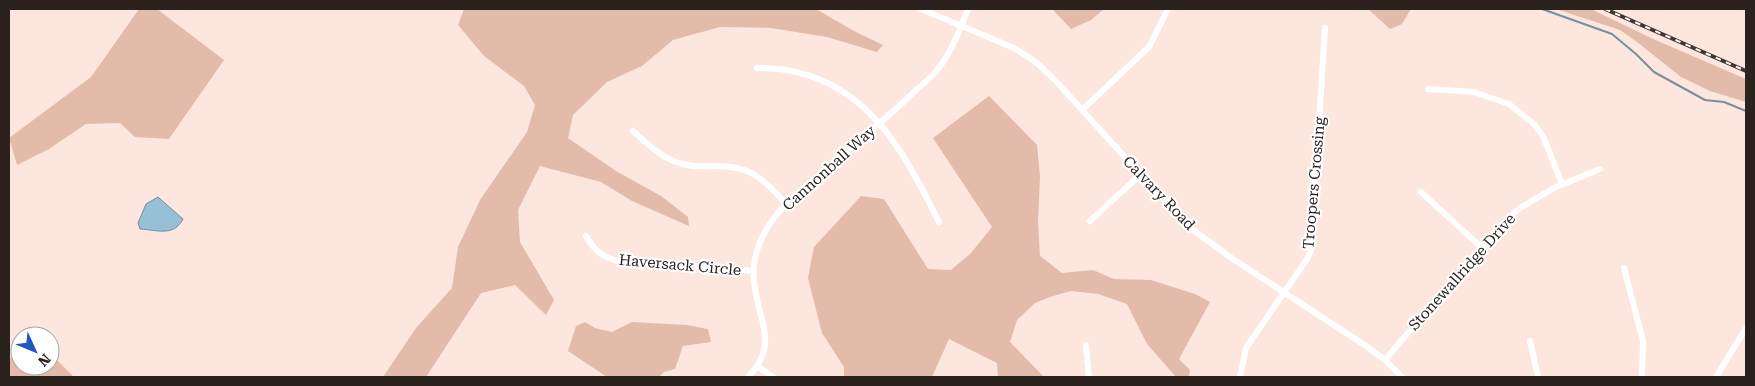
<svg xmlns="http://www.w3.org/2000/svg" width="1755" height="386" font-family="'Roboto Serif',serif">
	<rect width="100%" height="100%" fill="#fde6dd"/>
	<path fill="#e3bbab" d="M139,9h18l67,51 -55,79 -34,-2 -15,-14 -34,1 -37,25 -32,16 -8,-27 82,-61z
		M464,9h352l38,22 29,14 -6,7 -50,-15 -56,-9 -51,-1 -47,13 -31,26 -35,16 -34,33 -5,23 48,33 45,25 27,21 1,9 -57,-25 -31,-19 -61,-16 -22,44 2,32 34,58 -8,15 -31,-30 -34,8 -55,84h-43l33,-49 36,-40 6,-41 22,-47 47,-68 8,-27 -11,-19 -40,-30 -26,-31z
		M1052,9h52l-13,11 -20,9z
		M1368,9h43l-9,15 -12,5z
		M1556,9h35l60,29 95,41v23l-36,-11 -29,-14 -44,-35 -17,-12z
		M989,96l48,49 3,31 -2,46 2,34 22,17 31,-3 21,9 37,1 44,14 15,8 -31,57 11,11 -1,7h-13l-29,-33 -20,-40 -29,-10 -27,-3 -18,5 -18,7 -18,17 -7,22 34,35h-46l-1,-14 -48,-24 -17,38h-88v-10l-22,-34 -14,-55 6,-31 47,-51 23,3 44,70 23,1 20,-17 21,-26 -59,-89z
		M585,322l10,6 17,4 20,-10 55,3 21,4 3,13 -28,4 -8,23 -11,3 -5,5h-52l-39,-26 8,-25z
		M20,346v20h30v-13l24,24h-65v-17z"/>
	<path fill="#97bfd6" stroke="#77909e" d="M158,197l25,22c-9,18 -26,11 -43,10l-2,-6 8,-19z"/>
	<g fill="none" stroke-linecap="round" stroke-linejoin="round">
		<path stroke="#77909e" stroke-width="2" d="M1542,9l70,25 24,20 18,18 51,28 19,2 22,9"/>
		<path stroke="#fff" stroke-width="6" d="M921,9l93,39 22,14 19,18 116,128 22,22 40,29 133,87 19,14 17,17
			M757,68c62,-1 107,29 141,80 16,23 28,49 41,74
			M1428,89l46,3 35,12 25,20 9,12 19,48
			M1082,110l67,-63 19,-38
			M633,131c16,14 32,31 55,34 13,3 28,0 42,2 25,2 40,19 56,37
			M1421,192l60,55
			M1090,221l51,-47
			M586,236c8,14 16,21 31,25l137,10
			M1624,268l19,73 -1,36
			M1530,341l8,36
			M1086,345l3,32
			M1385,360l96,-113 27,-29 12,-10 34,-20 46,-19
			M757,366l16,11
			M748,377c33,-34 9,-58 6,-96 -2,-18 3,-35 12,-51 14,-24 37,-41 58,-59 29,-25 58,-49 86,-75 9,-9 20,-17 27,-26 15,-18 23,-41 31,-61
			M1240,377l6,-29 61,-89 4,-9 14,-222
			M1716,377l30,-49"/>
		<defs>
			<path id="rail" d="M1605,9l141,62"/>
		</defs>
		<use href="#rail" stroke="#403530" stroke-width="4"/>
		<use href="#rail" stroke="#fff" stroke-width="2" stroke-dasharray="5.5" stroke-linecap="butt"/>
	</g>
	<g text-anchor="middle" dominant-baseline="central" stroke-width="4.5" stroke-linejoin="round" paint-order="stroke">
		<g font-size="15" fill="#2b211d" stroke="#fff">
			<text transform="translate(829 168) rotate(-42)">Cannonball Way</text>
			<text transform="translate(1314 183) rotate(-85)">Troopers Crossing</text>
			<text transform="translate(1159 193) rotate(46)">Calvary Road</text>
			<text transform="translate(680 265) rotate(5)">Haversack Circle</text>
			<text transform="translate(1462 272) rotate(-48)">Stonewallridge Drive</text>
		</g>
	</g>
	<rect width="1755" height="386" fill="none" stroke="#2b211d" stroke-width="20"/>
	<g transform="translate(35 351) rotate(134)"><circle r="24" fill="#ffffff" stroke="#aaa6a5"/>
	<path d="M0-4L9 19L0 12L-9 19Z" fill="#2256c3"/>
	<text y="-8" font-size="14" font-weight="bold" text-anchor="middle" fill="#2b211d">N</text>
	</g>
</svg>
